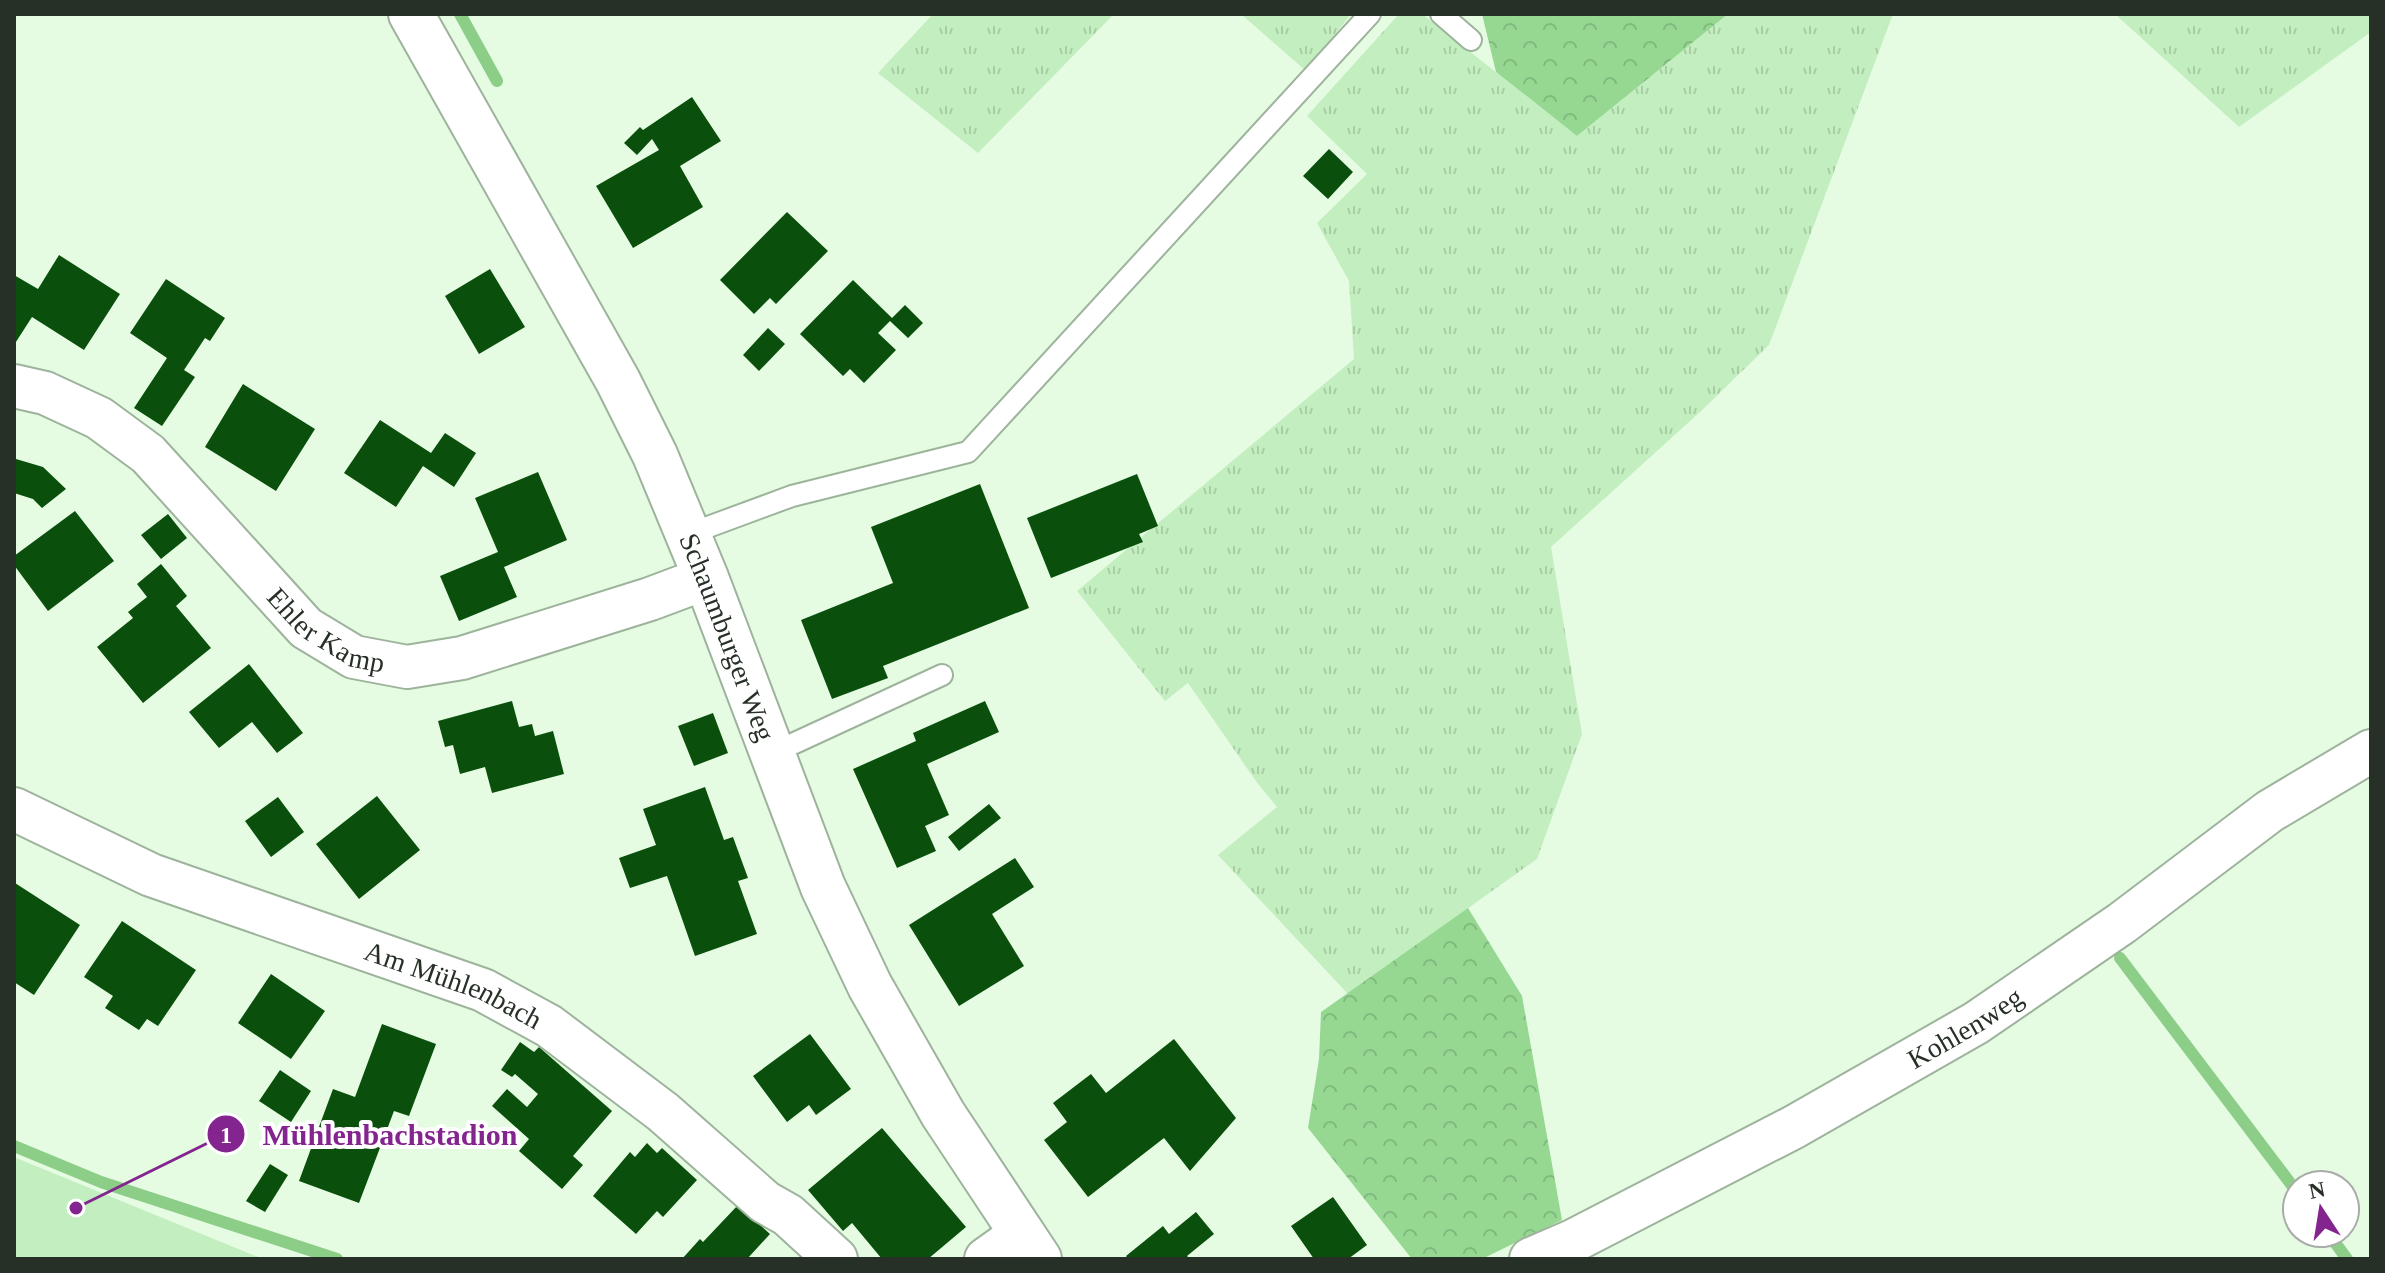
<svg xmlns="http://www.w3.org/2000/svg" width="2385" height="1273" font-family="'Times New Roman',serif">
	<defs>
		<pattern id="grass-tufts" width="24" height="20" patternUnits="userSpaceOnUse" patternTransform="scale(2)"><rect width="24" height="20" fill="#c3eebf"/><path d="M3 7l-1-3M5 7V3M7 7l1-3M15 17l-1-3M17 17v-4M19 17l1-3" fill="none" stroke="#a8cca4"/></pattern>
		<pattern id="forest-crowns" width="20" height="18" patternUnits="userSpaceOnUse" patternTransform="scale(2)"><rect width="20" height="18" fill="#96d892"/><path d="M2 6a3 3 0 1 1 6 0M12 15a3 3 0 1 1 6 0" fill="none" stroke="#81ba7e"/></pattern>
	</defs>
	<rect width="100%" height="100%" fill="#e5fce3"/>
	<path fill="url(#grass-tufts)" d="M933,14h181l-136,139 -100,-80z
		M1241,14h110l-45,57z
		M1399,14h23l155,122 151,-122h165l-124,331 -69,67 -149,135 31,187 -45,125 -189,135 -130,-139 59,-48 -19,-23 -70,-101 -23,18 -88,-110 277,-232 -5,-78 -32,-58 50,-49 -60,-58z
		M2115,14h256v18l-132,95z"/>
	<path fill="url(#forest-crowns)" d="M1482,14h246l-151,122 -81,-64z
		M1468,908l54,88 40,224 -80,39h-70l-104,-131 11,-69 2,-47z"/>
	<path fill="#c3eebf" d="M14,1157l249,102h-249z"/>
	<g fill="none" stroke-linecap="round" stroke-linejoin="round">
		<path stroke="#8ccd88" stroke-width="12" d="M460,14l37,67
			M2120,958l177,234
			M14,1146l87,36 236,77
			M2328,1233l19,26"/>
	</g>
	<path fill="#0a4f0c" d="M692,97l29,44 -41,25 23,41 -70,41 -37,-62 63,-36 -7,-11 -15,16 -13,-12 16,-16 3,3z
		M1329,149l24,23 -25,27 -25,-23z
		M787,212l41,39 -52,53 -6,-6 -16,16 -34,-34z
		M59,255l61,39 -36,56 -52,-33 -18,28v-70l24,14z
		M490,269l35,58 -46,27 -34,-58z
		M166,279l59,39 -15,23 -5,-3 -21,32 11,7 -33,49 -28,-18 33,-50 -37,-25z
		M853,280l39,38 13,-13 18,18 -15,15 -18,-17 -12,12 18,17 -32,33 -14,-14 -7,7 -43,-42z
		M768,328l17,16 -26,27 -16,-16z
		M243,384l72,45 -39,62 -71,-44z
		M380,420l51,33 14,-20 31,20 -22,34 -31,-21 -27,41 -52,-34z
		M16,459l27,8 23,22 -24,19 -9,-9 -19,-6z
		M538,472l29,68 -63,27 13,30 -58,24 -19,-45 58,-24 -23,-54z
		M1137,474l21,52 -19,8 4,8 -92,36 -24,-60z
		M980,484l49,124 -146,58 5,12 -56,21 -31,-79 92,-37 -22,-56z
		M75,511l39,50 -66,50 -34,-46v-9z
		M168,514l19,24 -26,21 -20,-24z
		M161,564l26,32 -11,10 35,42 -68,55 -46,-56 36,-29 -5,-6 19,-15 -10,-13z
		M249,664l54,69 -26,20 -25,-31 -33,26 -30,-36z
		M512,701l7,26 13,-3 3,12 18,-5 11,43 -72,19 -7,-26 -25,7 -7,-29 -8,2 -7,-26z
		M985,701l14,31 -72,32 22,51 -24,11 11,25 -39,17 -44,-99 63,-28 -3,-8z
		M713,713l15,40 -34,13 -16,-40z
		M705,787l19,53 9,-3 15,41 -10,3 19,53 -62,22 -28,-80 -37,12 -11,-30 37,-13 -13,-36z
		M377,796l43,54 -61,49 -43,-55z
		M278,797l26,35 -33,25 -26,-36z
		M989,804l12,14 -42,33 -11,-14z
		M1015,858l19,29 -42,27 32,52 -65,40 -50,-81z
		M15,883l65,42 -46,70 -20,-13z
		M122,921l74,49 -38,56 -11,-7 -8,11 -34,-22 8,-12 -29,-19z
		M271,974l54,37 -34,48 -53,-36z
		M382,1024l54,20 -27,72 -15,-5 -35,92 -60,-22 34,-92 22,8z
		M810,1034l41,55 -35,26 -7,-10 -22,17 -34,-46z
		M1174,1039l62,79 -46,53 -26,-33 -76,59 -44,-57 23,-18 -14,-19 38,-29 15,19z
		M520,1042l14,10 5,-5 73,64 -39,45 10,9 -21,24 -43,-38 10,-12 -37,-33 15,-17 20,18 11,-13 -23,-20 -3,3 -11,-7z
		M280,1070l31,21 -20,31 -32,-21z
		M882,1128l84,99 -38,32h-46l-30,-36 -9,8 -35,-41z
		M647,1143l10,10 5,-5 35,32 -34,37 -6,-6 -21,23 -43,-38 37,-44 5,5z
		M270,1164l18,11 -23,37 -19,-11z
		M1333,1197l34,48 -19,14h-34l-23,-33z
		M738,1205l32,29 -23,25h-65l18,-20 3,3z
		M1196,1212l18,22 -27,22 3,3h-62l-2,-3 37,-30 6,8z"/>
	<g fill="none" stroke-linecap="round" stroke-linejoin="round">
		<defs>
			<path id="service" d="M1441,14l30,26
				M689,534l103,-38 176,-44 402,-438
				M773,753l169,-78"/>
			<g id="minor">
				<path id="s1" d="M14,386l31,7 54,25 49,36 158,174 48,29 53,10 55,-9 188,-59 56,-21"/>
				<path id="s2" d="M14,809l137,66 332,115 66,36 114,86 102,90 23,13 48,44"/>
				<path d="M986,1259l35,-25"/>
				<path id="s3" d="M1531,1259l44,-19 219,-113 182,-104 146,-100 148,-112 101,-60"/>
			</g>
			<g id="tertiary">
				<path id="s4" d="M411,14l207,367 37,74 51,123 117,309 47,99 73,128 96,145"/>
			</g>
		</defs>
		<use href="#service" stroke="#9db39c" stroke-width="24"/>
		<use href="#minor" stroke="#9db39c" stroke-width="46"/>
		<use href="#tertiary" stroke="#9db39c" stroke-width="48"/>
		<use href="#service" stroke="#fff" stroke-width="20"/>
		<use href="#minor" stroke="#fff" stroke-width="42"/>
		<use href="#tertiary" stroke="#fff" stroke-width="44"/>
	</g>
	<g text-anchor="middle" dominant-baseline="central" stroke-width="8" stroke-linejoin="round" paint-order="stroke">
		<g font-size="28" fill="#273027" stroke="#fff">
			<text stroke="none"><textPath href="#s1" startOffset="406">Ehler Kamp</textPath></text>
			<text stroke="none"><textPath href="#s4" startOffset="700">Schaumburger Weg</textPath></text>
			<text stroke="none"><textPath href="#s2" startOffset="474">Am Mühlenbach</textPath></text>
			<text stroke="none"><textPath href="#s3" startOffset="492">Kohlenweg</textPath></text>
		</g>
	</g>
	<path fill="none" stroke="#83248f" stroke-width="3" d="M76 1208L226 1134"/>
	<g fill="#83248f" stroke="#fff" stroke-width="3">
		<circle cx="76" cy="1208" r="8"/>
		<circle cx="226" cy="1134" r="20"/>
	</g>
	<g font-size="24" text-anchor="middle" font-weight="bold" fill="#fff">
		<text x="226" y="1143">1</text>
	</g>
	<g font-size="30" text-anchor="middle" font-weight="bold" fill="#83248f" stroke="#fff" stroke-width="8" stroke-linejoin="round" paint-order="stroke">
		<text x="390" y="1145">Mühlenbachstadion</text>
	</g>
	<rect width="2385" height="1273" fill="none" stroke="#273027" stroke-width="32"/>
	<g transform="translate(2321 1209) rotate(348)"><circle r="38" fill="#ffffff" stroke="#a9aca9" stroke-width="2"/>
	<path d="M0-6L14 30L0 20L-14 30Z" fill="#83248f"/>
	<text y="-12" font-size="22" font-weight="bold" text-anchor="middle" fill="#273027">N</text>
	</g>
</svg>
